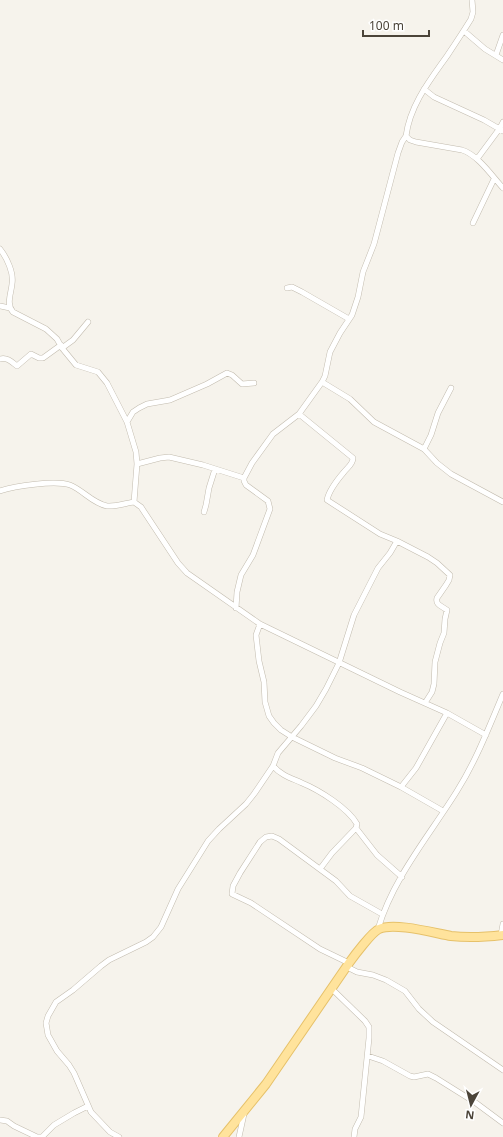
<svg xmlns="http://www.w3.org/2000/svg" width="503" height="1137" font-family="'Noto Sans',sans-serif">
	<rect width="100%" height="100%" fill="#f6f3ec"/>
	<g fill="none" stroke-linecap="round" stroke-linejoin="round">
		<defs>
			<path id="street" d="M472,0l1,12 -2,7c-8,13 -16,25 -24,37 -17,24 -37,49 -41,80l4,4 6,2 46,8c16,5 30,26 41,38
				M464,31l21,18 18,11
				M496,55l7,-20
				M424,89l10,8 50,23 19,11
				M477,159l23,-31 3,-6
				M473,223l21,-44
				M0,249c7,9 14,24 12,35 -1,10 -6,20 1,28l33,17 11,10 5,9 14,17 22,7 9,11 20,39 9,30 1,12 -3,38
				M287,288l5,-1 10,5 47,27
				M0,306l10,2
				M62,348l11,-8 15,-18
				M0,359c7,-2 12,3 17,7l14,-12 8,4h4l18,-13
				M322,382l28,17 24,23 50,27 13,14 14,11 52,28
				M299,414l54,44c0,6 -5,9 -9,14 -6,7 -15,18 -17,28l53,34 17,7 31,16 9,6 13,12 -1,5 -3,5 -9,13c-2,7 5,8 10,12l-2,9 -1,14 -4,10 -5,19 -1,22 -2,8 -7,11
				M127,422l6,-10 6,-4 8,-4 23,-4 37,-16 20,-11 5,2 10,9 12,-1
				M424,449l7,-14 7,-22 13,-25
				M137,464l23,-6 9,-1 34,8 41,13
				M0,491c15,-5 55,-11 70,-6 13,5 22,18 37,21 9,1 19,-3 27,-4l7,5 37,56 9,10 73,51 140,68 47,21 39,22
				M204,512l2,-7 3,-17 6,-19
				M236,608l1,-16 4,-17 12,-20 17,-46 -2,-8 -22,-16 -2,-4v-3l8,-15 21,-29 26,-20 23,-32 3,-6 5,-24 10,-19 12,-18 6,-18 5,-25 11,-28 24,-91 4,-11 4,-6
				M260,624l-4,11 3,26 5,21 1,20 4,14 5,7 7,7 11,7 43,21 27,10 39,19 42,24
				M273,766c8,9 18,12 29,17 17,7 46,25 55,41l-1,4 -24,25 -12,16
				M401,787l15,-19 31,-55
				M356,828l21,27 25,22
				M378,929c15,-51 51,-93 79,-138 19,-30 32,-64 46,-97
				M501,935l2,-11
				M349,963l-29,-14 -69,-46 -19,-9 1,-8 7,-13 20,-31 6,-5 6,-1 7,3 57,42 14,15 32,18
				M347,967l10,5 16,3 13,5 19,11 14,18 14,13 70,48
				M332,989l33,32 4,6v11l-8,79 -6,12 -1,8
				M368,1056l15,5 27,15 4,1 14,-3 8,4 40,25 27,20
				M0,1120l7,1 7,5 23,11h5l12,-12 20,-12 14,-7
				M119,1137l-9,-5 -19,-20 -17,-39 -5,-8 -12,-14 -9,-16 -2,-12 2,-7 8,-14 17,-12 28,-24 8,-6 37,-18 7,-5 8,-10 17,-38 30,-48 11,-12 27,-25 8,-10 19,-28 5,-13 23,-27 15,-20 10,-17 13,-26 15,-48 24,-47 12,-15 7,-12
				M239,1137l5,-23"/>
			<path id="primary" d="M223,1137l43,-53 83,-121c5,-7 23,-31 30,-34 15,-7 55,4 72,7 17,2 35,1 52,-1"/>
		</defs>
		<use href="#street" stroke="#c2bbae" stroke-width="6"/>
		<use href="#primary" stroke="#e6c16a" stroke-width="10"/>
		<use href="#street" stroke="#fff" stroke-width="5"/>
		<use href="#primary" stroke="#ffe39c" stroke-width="8"/>
	</g>
	<g transform="translate(471 1105) rotate(187)" stroke="#ffffff" stroke-width="3" paint-order="stroke">
	<path d="M0-3L7 15L0 10L-7 15Z" fill="#4b4439"/>
	<text y="-6" font-size="11" font-weight="bold" text-anchor="middle" fill="#4b4439">N</text>
	</g>
	<path d="M363 30v6h66v-6" fill="none" stroke="#4b4439" stroke-width="2"/>
	<text x="369" y="30" font-size="12" fill="#4b4439" stroke="#ffffff" stroke-width="3" paint-order="stroke">100 m</text>
</svg>
